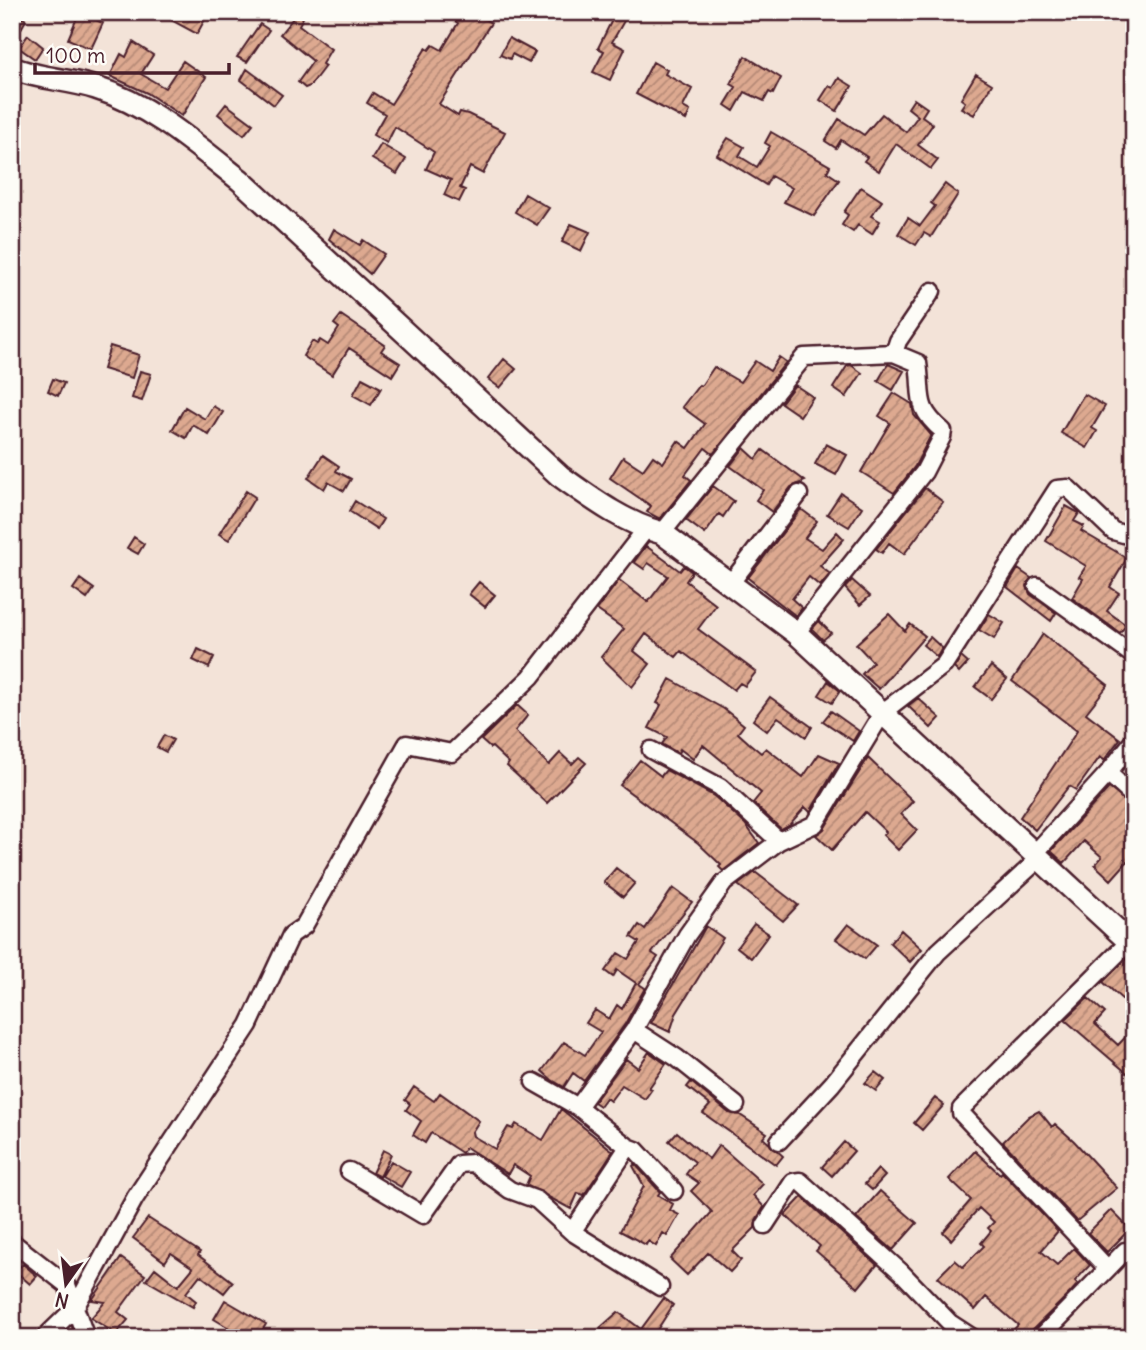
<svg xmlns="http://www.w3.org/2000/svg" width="1146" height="1350" font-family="Delius,sans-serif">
	<defs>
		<pattern id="building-hatch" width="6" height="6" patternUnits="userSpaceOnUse" patternTransform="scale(1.75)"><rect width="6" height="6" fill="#dda990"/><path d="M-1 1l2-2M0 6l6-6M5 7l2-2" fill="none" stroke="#b58976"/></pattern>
	</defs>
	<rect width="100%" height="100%" fill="#f3e3d8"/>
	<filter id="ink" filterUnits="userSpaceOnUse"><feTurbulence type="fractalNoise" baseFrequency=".0143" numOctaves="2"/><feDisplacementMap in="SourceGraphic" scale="14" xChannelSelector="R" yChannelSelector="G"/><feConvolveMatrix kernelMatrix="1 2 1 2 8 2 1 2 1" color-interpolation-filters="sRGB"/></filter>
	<g filter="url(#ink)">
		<path fill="url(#building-hatch)" stroke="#4a1f2b" stroke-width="2" d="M12,12l14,8 -5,9 -9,-5z
			M176,12h33l-12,22 -26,-14z
			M298,12h8l-7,13 32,24 -9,15 3,2 -15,20 -5,2 -7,-6 15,-21 -33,-27z
			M441,12h31l19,11 -52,81 19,12 2,-4 8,2 37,18 -22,42 -13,-7 -10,21 5,2 -6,12 -15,-7 7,-15 -25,-11 8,-17 -39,-25 -8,16 -14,-8 12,-21 -18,-11 6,-10 18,11 35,-56 3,2 4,-5 9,5 16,-27z
			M596,12h33l-17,30 13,7 -15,31 -17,-8 11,-21 -6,-3 14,-28z
			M79,13l24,10 -12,26 -23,-10z
			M260,24l9,6 -22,32 -10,-5z
			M28,35l15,12 -8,12 -16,-11z
			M509,38l26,14 -6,11 -17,-9 -2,5 -10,-4z
			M133,42l20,13 -12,19 24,14 18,-27 23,16 -24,39 -35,-23 -37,-17 11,-22 5,3z
			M745,56l36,22 -8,16 -4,-2 -5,9 -19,-9 -11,19 -9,-6 11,-18 -5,-3z
			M653,62l14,8 -2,4 27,15 -9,18 7,4 -4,9 -50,-26z
			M247,69l35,26 -8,10 -33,-25z
			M976,74l16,10 -18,31 -13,-7 4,-6 -4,-3z
			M839,78l13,8 -15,25 -17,-11 9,-14 4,2z
			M914,99l13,9 -5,8 11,8 -15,21 20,15 -7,9 -35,-25 -17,27 -15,-10 3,-4 -26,-17 -5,8 -11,-7 14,-22 25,16 18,-21 24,18 12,-16 -10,-8z
			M226,104l27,20 -9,11 -26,-21z
			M771,132l59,34 -3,6 12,8 -25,36 -30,-14 8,-14 -21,-12 -5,9 -49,-30 11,-17 16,9 -5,9 18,11 13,-21 -5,-3z
			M381,144l25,15 -9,15 -25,-15z
			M945,184l13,10 -27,43 -7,-4 -8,12 -18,-11 10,-16 12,8 15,-20 -4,-3z
			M861,187l21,14 -11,15 9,5 -8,13 -14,-9 -5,7 -11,-7 6,-10 -4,-3z
			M525,194l24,14 -12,17 -22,-13z
			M571,224l19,8 -9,19 -19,-9z
			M334,229l26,16 3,-5 21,14 -14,20 -41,-35z
			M341,315l44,30 -4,6 19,12 -8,13 -43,-28 -17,27 -29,-19 9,-15 5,3 3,-4 8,5 11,-17 -5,-4z
			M110,346l29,9 -7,23 -29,-9z
			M779,357l7,5 -73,92 -8,-6 -20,27 6,5 -31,39 -13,-7 4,-6 -41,-28 13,-21 20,13 10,-14 10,7 15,-22 10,7 17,-24 -23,-17 17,-22 2,1 13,-19 26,15 15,-21 15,10z
			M504,359l12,10 -16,19 -12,-9z
			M888,364l16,7 -11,19 -15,-9z
			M851,365l11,8 -16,24 -13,-9 14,-22z
			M140,371l11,3 -9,27 -10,-3z
			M362,378l19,10 -10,17 -18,-10z
			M53,379l11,4 -6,13 -10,-5z
			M795,385l18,12 -13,19 -19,-13z
			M894,393l18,11 2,11 17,20 -16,31 -21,27 -33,-21 29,-49 -11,-7z
			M1084,394l21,12 -13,22 5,3 -10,17 -26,-15z
			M213,406l10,6 -14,23 -16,-10 -7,13 -14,-8 13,-23 20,12z
			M826,444l21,11 -11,20 -21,-11z
			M744,448l12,11 7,-9 42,31 -14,6 -19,25 -16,-12 7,-10 -33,-24z
			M323,455l16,11 -3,5 15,8 -7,12 -16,-9 -4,7 -16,-11z
			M713,486l21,15 -11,16 -4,-3 -14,20 -19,-14z
			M925,488l18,14 -39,52 -15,-11 -7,10 -6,-4z
			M246,491l9,6 -26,43 -10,-6z
			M841,493l21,14 -13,20 -22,-13z
			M355,501l28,18 -6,10 -28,-18z
			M1066,506l13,7 -5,8 10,5 -3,5 46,27 -17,29 9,6 -12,18 19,14 -6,8 -48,-35 11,-19 -4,-2 7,-11 -40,-25z
			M801,509l16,12 -12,17 17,11 15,-17 7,7 -24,27 10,8 -10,12 -11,-9 -17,22 10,9 -6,8 -48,-38z
			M134,537l10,7 -6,10 -11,-6z
			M646,546l34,25 4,-5 8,6 -6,9 30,24 -18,24 58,43 -11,14 -5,-3 -6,7 -53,-39 -5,6 -30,-23 -12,17 16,13 -18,23 -31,-30 23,-28 -27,-19 22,-30 29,22 20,-26 -20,-13 -4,6 -10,-7z
			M1018,569l13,9 -4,8 3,8 26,19 -5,8 -44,-34z
			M80,579l14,10 -7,10 -14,-10z
			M852,580l18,16 -10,9 -15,-17z
			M479,582l16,13 -10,12 -16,-13z
			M889,614l16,17 5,-7 15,12 -46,53 -17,-15 11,-12 -17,-18z
			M989,614l15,9 -10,16 -15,-9z
			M819,621l12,12 -8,7 -11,-11z
			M1043,634l65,51 -22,28 34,26 -16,21 -4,-3 -24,33 -7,-4 -34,44 -15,-13 57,-86 -65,-50z
			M930,637l12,11 -5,9 -14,-12z
			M198,649l16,8 -5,11 -16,-8z
			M961,657l7,6 -9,10 -5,-5z
			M991,666l16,13 -16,20 -16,-12z
			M670,679l54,30 20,16 -6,8 11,10 12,10 5,-5 37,29 16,-23 20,9 -29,49 -5,-5 -15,17 -9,5 -28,-26 8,-10 -58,-48 -10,14 -13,-10 -2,4 -16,-9 5,-7 -18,-9 12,-23 -4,-2z
			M828,681l12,10 -8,12 -13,-8z
			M770,697l42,30 -6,10 -28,-20 -11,14 -14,-11z
			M918,698l22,20 -9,10 -23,-22z
			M517,705l11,10 -13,16 34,34 11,-12 12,11 7,-7 7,6 -39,40 -40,-37 2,-3 -17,-16 -2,1 -9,-8z
			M831,711l28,20 -6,10 -30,-20z
			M164,735l9,5 -7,12 -9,-5z
			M868,758l45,43 -12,13 16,16 -19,20 -15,-15 3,-3 -21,-20 -33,38 -16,-15 8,-6z
			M640,760l21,16 5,-6 48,26 31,28 14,19 -36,28 -4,-4 2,-2 -23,-22 -78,-58z
			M1109,788l25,19v47l-23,26 -16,-15 7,-8 -18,-16 -20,22 -13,-12z
			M616,868l19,15 -12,14 -19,-15z
			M755,872l43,33 -15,16 -45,-36z
			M673,888l19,14 -40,51 6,4 -19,27 6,4 -20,36 -41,57 -11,-8 -9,14 -12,-7 -10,-9 22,-29 21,13 16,-23 -15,-9 9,-13 14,9 8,-14 5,4 14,-26 -19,-13 -4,7 -8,-6 13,-18 10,6 11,-17 -8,-5 8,-12 6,4z
			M754,924l15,10 -18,24 -14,-11z
			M848,924l29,21 -12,14 -29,-20z
			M706,926l17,12 -47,76 -6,18 -19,-9z
			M901,930l21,19 -12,13 -20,-19z
			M1128,957l6,2v51l-31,-28z
			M1088,998l17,15 -10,11 23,21 16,-17v51l-69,-59z
			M649,1052l17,12 -17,24 3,1 -7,10 -23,-14 -12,16 -4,-3 -6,8 -6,-4 32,-43 12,9z
			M875,1072l10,8 -9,11 -11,-8z
			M691,1082l38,31 11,2 27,18 -4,5 20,18 -7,9 -73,-52 7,-8 -23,-18z
			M414,1087l20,14 6,-8 39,28 -7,11 1,4 22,13 13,-22 5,2 3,-5 27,16 18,-31 52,42 -29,44 -6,-2 -7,16 -45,-24 4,-9 -17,-11 -5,9 -42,-27 -4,6 -31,-20 -6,10 -12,-8 8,-14 -15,-11 4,-6 -5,-4z
			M935,1098l9,7 -22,25 -8,-7z
			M1039,1111l13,16 3,-3 19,17 43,47 -40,33 -74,-79 26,-26z
			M677,1132l32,27 10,-14 44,39 -10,11 11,12 -8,13 -1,8 -23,23 9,9 -11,12 -22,-19 -21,22 -17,-16 42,-47 -21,-21 8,-8 -13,-9 9,-12 -26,-21z
			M844,1142l10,9 -22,25 -10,-9z
			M383,1150l8,4 -11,23 -8,-4z
			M975,1151l25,23 2,-2 56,59 -17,20 16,14 17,-17 16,17 -15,16 3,3 -8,9 -46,45h-18l12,-13 -32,-28 -11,13 -37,-33 17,-17 8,7 21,-21 -3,-3 10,-12 -3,-3 6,-6 -15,-14 -28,32 -8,-8 28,-32 -22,-21z
			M391,1161l19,11 -9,15 -19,-11z
			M635,1164l25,28 -2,3 15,9 -3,6 9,5 -12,21 -4,-3 -7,13 -8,-5 -2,4 -26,-14 24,-45 -11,-20z
			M878,1169l7,7 -13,14 -7,-6z
			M880,1191l37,32 -24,27 -37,-32z
			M802,1197l75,68 -19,23 -42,-37 4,-5 -35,-31z
			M1111,1210l19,19 -23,23 -19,-19z
			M148,1218l52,34 -2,3 35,27 -9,11 -24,-18 -14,18 10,8 -3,6 -47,-27 9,-12 23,18 15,-18 -22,-15 -6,9 -32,-24z
			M121,1258l24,17 -27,37 10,8 -12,14 -25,-16 14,-16 -13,-2z
			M23,1264l14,12 -7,8 -15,-13z
			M664,1298l9,7 -21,33h-40l-12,-10 18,-16 23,17z
			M225,1300l41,24 -8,14h-12l-32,-19z"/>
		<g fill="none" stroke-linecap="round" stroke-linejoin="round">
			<defs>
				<path id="street" d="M662,533l142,-176 90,-4 4,-12 34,-50
					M730,584l69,-90
					M1037,586l97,70
					M796,633l128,-161 18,-35 1,-6c-29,-24 -20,-35 -25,-68l-24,-10
					M651,750l69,37 59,54
					M1108,773l26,24
					M1036,852l72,-79 26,-33
					M634,1030l43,28 59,47
					M534,1082l44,25 50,40 8,3 38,41
					M578,1107l56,-77 53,-95 37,-52 55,-42 36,-17 68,-112 61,-47 113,-176 11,-1 45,43 14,4 7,-8
					M779,1141l53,-57 106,-132 103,-95
					M349,1171l74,44 36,-51 14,-1 37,27 27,10 35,32 88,55
					M765,1225l28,-43 7,-1 101,91 49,51 23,15
					M572,1232l56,-85
					M12,1242l55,43 19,53
					M1107,1268l-146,-155v-4l168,-167
					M44,1338l31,-30 60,-110 114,-173 42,-90 13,-9 103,-182 45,9 79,-76 115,-148
					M1040,1338l85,-87"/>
				<path id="secondary" d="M12,68c27,11 56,11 84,20 55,17 100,57 144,92l320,296c31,22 64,47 102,57l134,100 338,313"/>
			</defs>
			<use href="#street" stroke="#4a1f2b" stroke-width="21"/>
			<use href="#secondary" stroke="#4a1f2b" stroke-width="26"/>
			<use href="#street" stroke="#fdfcf7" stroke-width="16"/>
			<use href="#secondary" stroke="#fdfcf7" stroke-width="21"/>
		</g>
	</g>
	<rect width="1146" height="1350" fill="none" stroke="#fdfcf7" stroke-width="42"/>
	<rect x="21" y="21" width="1104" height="1308" fill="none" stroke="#4a1f2b" stroke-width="2.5" filter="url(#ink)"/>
	<g transform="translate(66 1284) rotate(194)" stroke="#fdfcf7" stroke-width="5" paint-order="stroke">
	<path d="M0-5L12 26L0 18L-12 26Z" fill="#4a1f2b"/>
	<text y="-10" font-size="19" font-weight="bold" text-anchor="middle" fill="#4a1f2b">N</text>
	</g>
	<path d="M35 63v10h194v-10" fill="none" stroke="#4a1f2b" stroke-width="3.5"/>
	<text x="46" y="63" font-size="21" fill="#4a1f2b" stroke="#fdfcf7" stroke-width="5" paint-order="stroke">100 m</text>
</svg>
